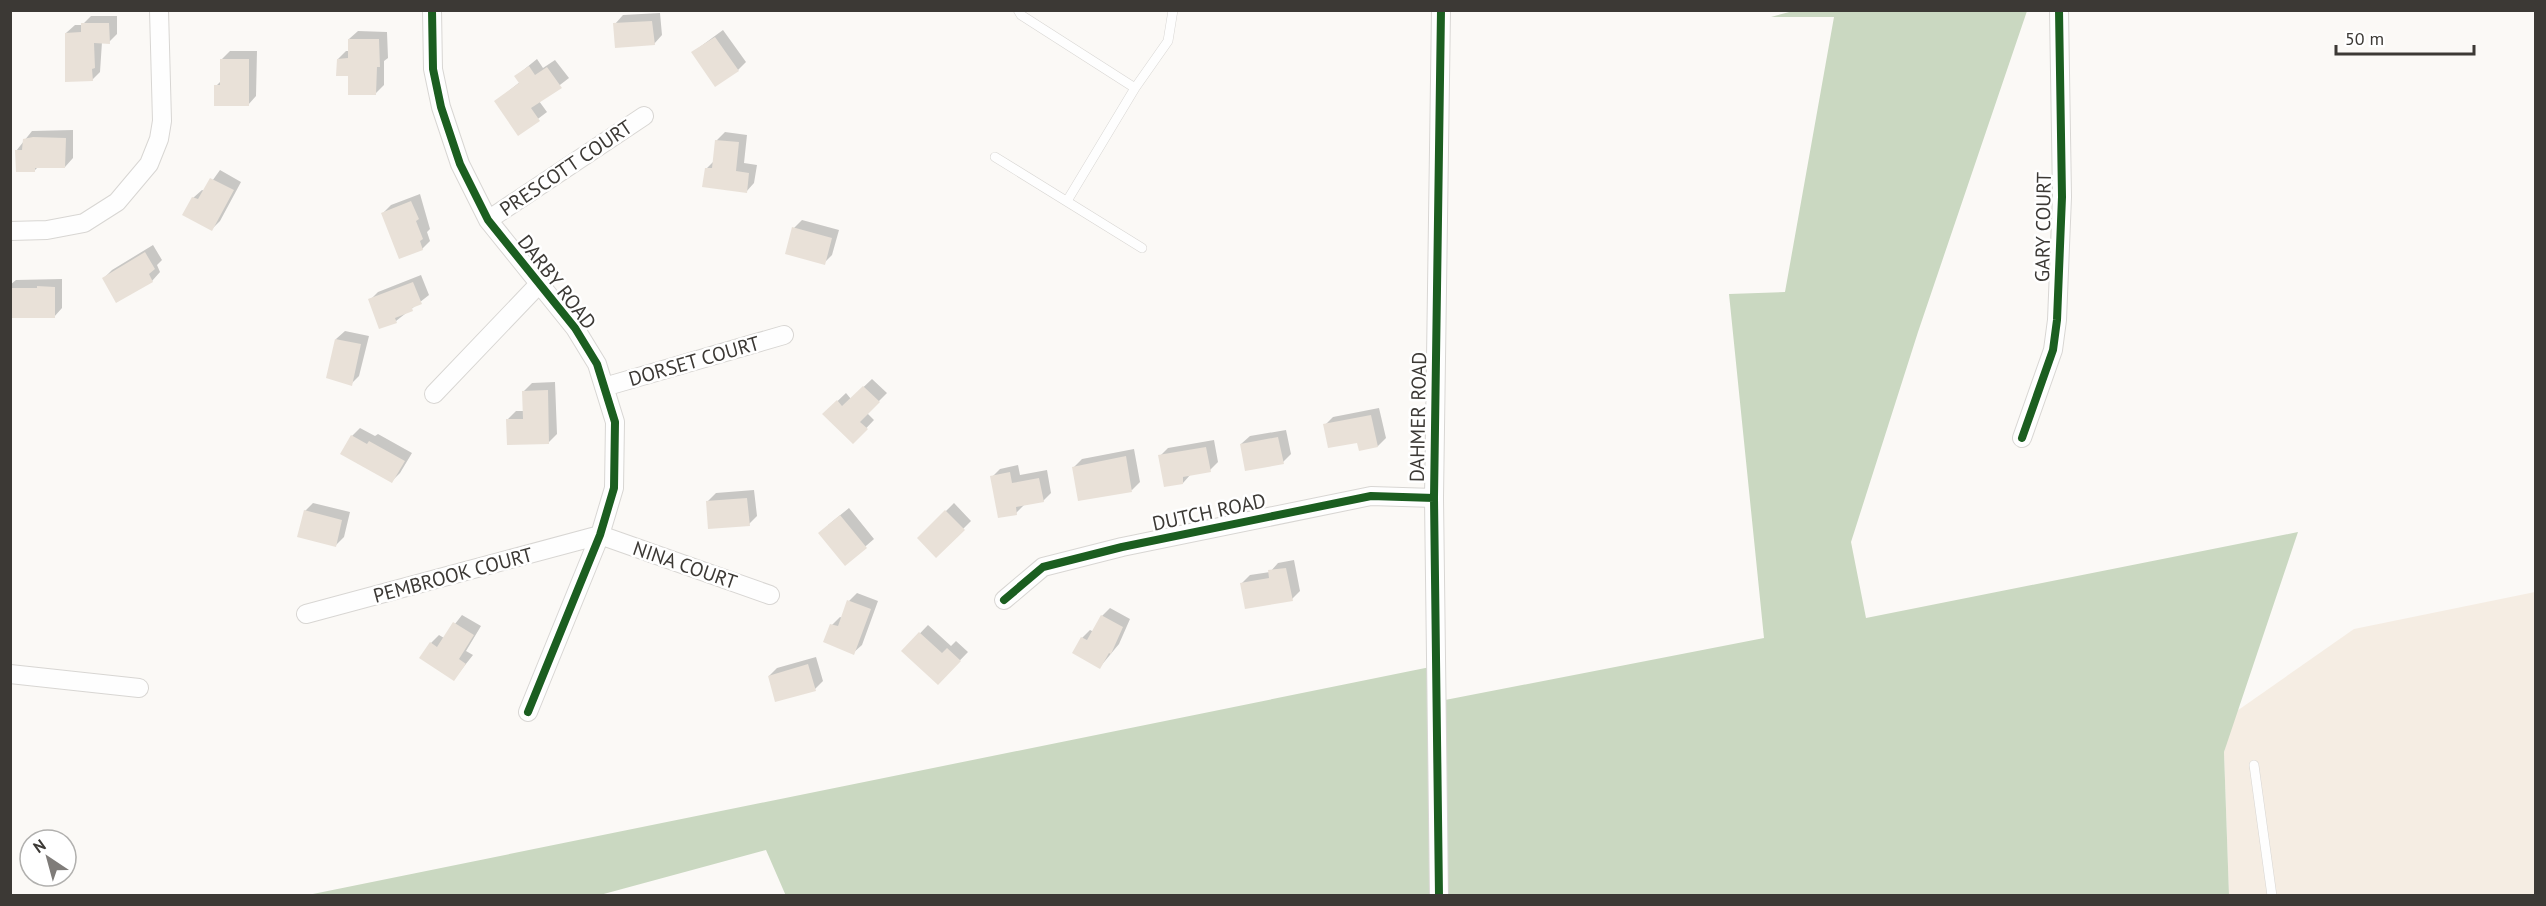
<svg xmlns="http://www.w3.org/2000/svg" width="2546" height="906" font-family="'PT Sans',sans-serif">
	<rect width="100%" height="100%" fill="#fbf9f6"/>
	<path fill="#f5ede3" d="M2535,592v303l-306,1 -5,-144 10,-39 120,-84z"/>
	<path fill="#cad8c1" d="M1793,11h234l-109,321 -67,210 15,76 432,-86 -74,220 5,143 -1443,1 -20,-46 -166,45 -297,1 1142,-232v36l319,-62 -35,-344 56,-2 49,-275h-63z"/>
	<path fill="#0003" d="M660,13l2,22 -8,9 -39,-20 8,-9z
		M91,16h26v18l-8,8h-7l-2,30 -8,8 -26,-47 9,-8h7z
		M723,30l23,32 -8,8 -45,-18z
		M358,31l29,1 1,26 -4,3v24l-8,8 -27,-19 -11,-15 8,-8h4l-1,-12z
		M230,51h27l-1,45 -8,9 -32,-19 6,-6v-21z
		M537,59l6,9 12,-8 14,18 -30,23 8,11 -29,22 -22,-33 24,-19 -4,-6z
		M73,130v28l-8,9h-27l-3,3 -19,-19 16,-20z
		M725,132l22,3 -3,28 13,2 -3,18 -8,9 -39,-24 7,-7 2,-20z
		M220,170l21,12 -21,39 -8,8 -19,-31 9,-8 3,1z
		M420,194l10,35 -3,3 3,9 -8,8 -39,-36 8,-8z
		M802,220l37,10 -7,25 -8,8 -30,-35z
		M153,245l9,15 -5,5 3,7 -8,9 -48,-3 8,-8z
		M421,275l8,20 -33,26 -16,6 -10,-27 8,-8z
		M62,279v29l-8,9 -44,-1v-31l6,-5z
		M345,331l24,5 -10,40 -8,8 -15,-45z
		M872,379l15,14 -20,20 7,7 -21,22 -29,-28 22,-21 5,6z
		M555,382l2,52 -8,8 -41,-23 8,-8h8v-20l8,-8z
		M1379,408l7,30 -8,8 -19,-4 -34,-17 8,-8z
		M360,428l15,8 3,-2 34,19 -12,20 -8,8 -40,-45z
		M1286,430l5,24 -8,8 -42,-18 9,-8z
		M1214,440l4,22 -8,8 -19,4 -8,9 -23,-27 8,-8z
		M1134,449l6,33 -8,8 -59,-22 9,-9z
		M1018,465l2,10 27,-5 4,23 -8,8 -19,4 -8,8 -24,-36 8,-8z
		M754,490l3,26 -8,8 -41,-23 8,-8z
		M313,503l37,9 -6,25 -8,8 -31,-34z
		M954,503l17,18 -35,35 -17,-18z
		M849,508l25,31 -29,25 -17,-39z
		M1294,560l6,31 -8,8 -50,-16 8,-8 20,-3 8,-9z
		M857,593l21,8 -16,44 -9,8 -21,-28 8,-8 3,1 6,-17z
		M1110,608l20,11 -11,25 -19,23 -18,-29 8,-8 4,2 8,-16z
		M462,615l19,11 -15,25 7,4 -19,24 -23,-36 8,-8 5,3z
		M928,625l23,21 5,-5 12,11 -30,31 -35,-32z
		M816,657l7,24 -8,8 -46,-13 8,-8z"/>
	<path fill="#e9e1d8" d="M652,21l3,24 -40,3 -2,-25z
		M81,23h28l1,21 -16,-1 1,25 -3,1 1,12 -28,1v-49l16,-1z
		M715,37l24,34 -24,16 -24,-35z
		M348,39h31l1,28h-3l-1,28h-28v-19h-12l1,-17 11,-1z
		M220,59h29v47h-35v-21h6z
		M529,66l6,9 12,-8 15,21 -31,20 9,13 -22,15 -24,-35 25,-18 -5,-7z
		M33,137l33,1 -1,30h-30v4h-19l-1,-22h7l1,-11z
		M715,140l24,2 -3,29 13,2 -2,20 -45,-6 3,-19h7z
		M210,178l24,12 -22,41 -30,-16 10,-18 6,2z
		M411,201l8,18 -3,2 7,18 -3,2 3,9 -24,9 -18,-46z
		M792,227l40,11 -7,27 -40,-11z
		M145,252l10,17 -6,5 4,8 -37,21 -14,-25z
		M413,282l9,22 -10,4 1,3 -18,7 2,5 -18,6 -11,-30z
		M37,286l18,1v31h-45v-30h27z
		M335,339l26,5 -9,42 -26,-8z
		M863,386l17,16 -20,20 8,7 -15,15 -31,-30 15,-14 5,6z
		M548,390l1,54 -42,1 -1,-26h17l-1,-28z
		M1371,415l7,32 -19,4 -2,-8 -29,5 -5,-24z
		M351,435l16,9 2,-3 36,20 -13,22 -52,-29z
		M1278,437l6,27 -39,7 -5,-27z
		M1206,447l5,25 -28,5v7l-19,3 -6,-32z
		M1126,456l6,36 -54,9 -6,-34z
		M1010,472l2,11 27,-5 5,24 -28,5 1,8 -19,3 -8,-42z
		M747,498l3,28 -42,3 -2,-28z
		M304,510l38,10 -6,27 -39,-10z
		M945,510l20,20 -29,28 -19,-20z
		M840,515l27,33 -22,18 -27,-33z
		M1286,568l7,33 -48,8 -5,-26 29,-5 -1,-8z
		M847,600l24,9 -17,46 -31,-13 7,-18 8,2z
		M1101,615l22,12 -12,27 -2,-1 -9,16 -28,-16 9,-16 6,3z
		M453,622l21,13 -15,24 7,5 -12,17 -35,-23 11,-16 7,5z
		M919,632l23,21 5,-5 14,13 -23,24 -37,-34z
		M808,664l8,27 -41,11 -7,-26z"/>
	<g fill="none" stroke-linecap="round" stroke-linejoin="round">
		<defs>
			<path id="service" d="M1018,10l3,5 114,73 33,-47 5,-31
				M995,157l147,91
				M1067,201l68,-113
				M2254,765l18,131"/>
			<path id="minor" d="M432,10l1,59 8,38 19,57 28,56 87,108 22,36 18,58 -1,66 -14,47 -72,177
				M488,220l156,-104
				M10,231l37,-1 37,-7 33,-21 32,-38 10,-25 3,-18 -3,-111
				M604,387l180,-52
				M434,394l105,-110
				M2022,438l31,-88 4,-30 5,-123 -3,-187
				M1004,600l39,-33 79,-20 249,-51 63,2
				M306,614l294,-79 170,60
				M10,674l129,14
				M1439,896l-5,-398 7,-488"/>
		</defs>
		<use href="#service" stroke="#d8d6d3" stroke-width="10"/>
		<use href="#minor" stroke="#d8d6d3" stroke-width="20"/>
		<use href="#service" stroke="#fefefe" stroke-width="9"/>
		<use href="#minor" stroke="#fefefe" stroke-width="18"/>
		<defs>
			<path id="cycleway" d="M432,10l1,59 8,38 19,57 28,56 87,108 22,36 18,58 -1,66 -14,47 -72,177
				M2022,438l31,-88 4,-30 5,-123 -3,-187
				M1004,600l39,-33 79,-20 249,-51 63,2
				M1439,896l-5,-398 7,-488"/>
		</defs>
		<use href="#cycleway" stroke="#fff" stroke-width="11"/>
		<use href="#cycleway" stroke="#1b5e20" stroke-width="8"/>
	</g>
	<g text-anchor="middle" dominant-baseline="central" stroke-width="5" stroke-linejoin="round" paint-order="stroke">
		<g font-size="20" fill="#3c3935" stroke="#fff">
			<text transform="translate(566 168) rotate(-34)">PRESCOTT COURT</text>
			<text transform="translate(2043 227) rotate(-89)">GARY COURT</text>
			<text transform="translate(557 282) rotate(52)">DARBY ROAD</text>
			<text transform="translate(694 361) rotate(-16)">DORSET COURT</text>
			<text transform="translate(1418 417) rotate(-89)">DAHMER ROAD</text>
			<text transform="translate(1209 512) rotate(-12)">DUTCH ROAD</text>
			<text transform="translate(685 565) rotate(19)">NINA COURT</text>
			<text transform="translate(453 575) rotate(-15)">PEMBROOK COURT</text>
		</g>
	</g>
	<rect width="2546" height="906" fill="none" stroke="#3c3935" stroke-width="24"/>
	<g transform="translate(48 858) rotate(324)"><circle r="28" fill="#ffffff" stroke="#b1b0ae" stroke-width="1.5"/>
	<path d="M0-4.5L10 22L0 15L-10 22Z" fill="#7f7c79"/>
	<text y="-9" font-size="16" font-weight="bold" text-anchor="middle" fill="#3c3935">N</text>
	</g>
	<path d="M2336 45v9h138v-9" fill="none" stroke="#3c3935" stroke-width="3"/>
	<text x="2345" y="45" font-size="18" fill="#3c3935" stroke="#ffffff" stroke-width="4.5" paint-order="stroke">50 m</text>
</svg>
